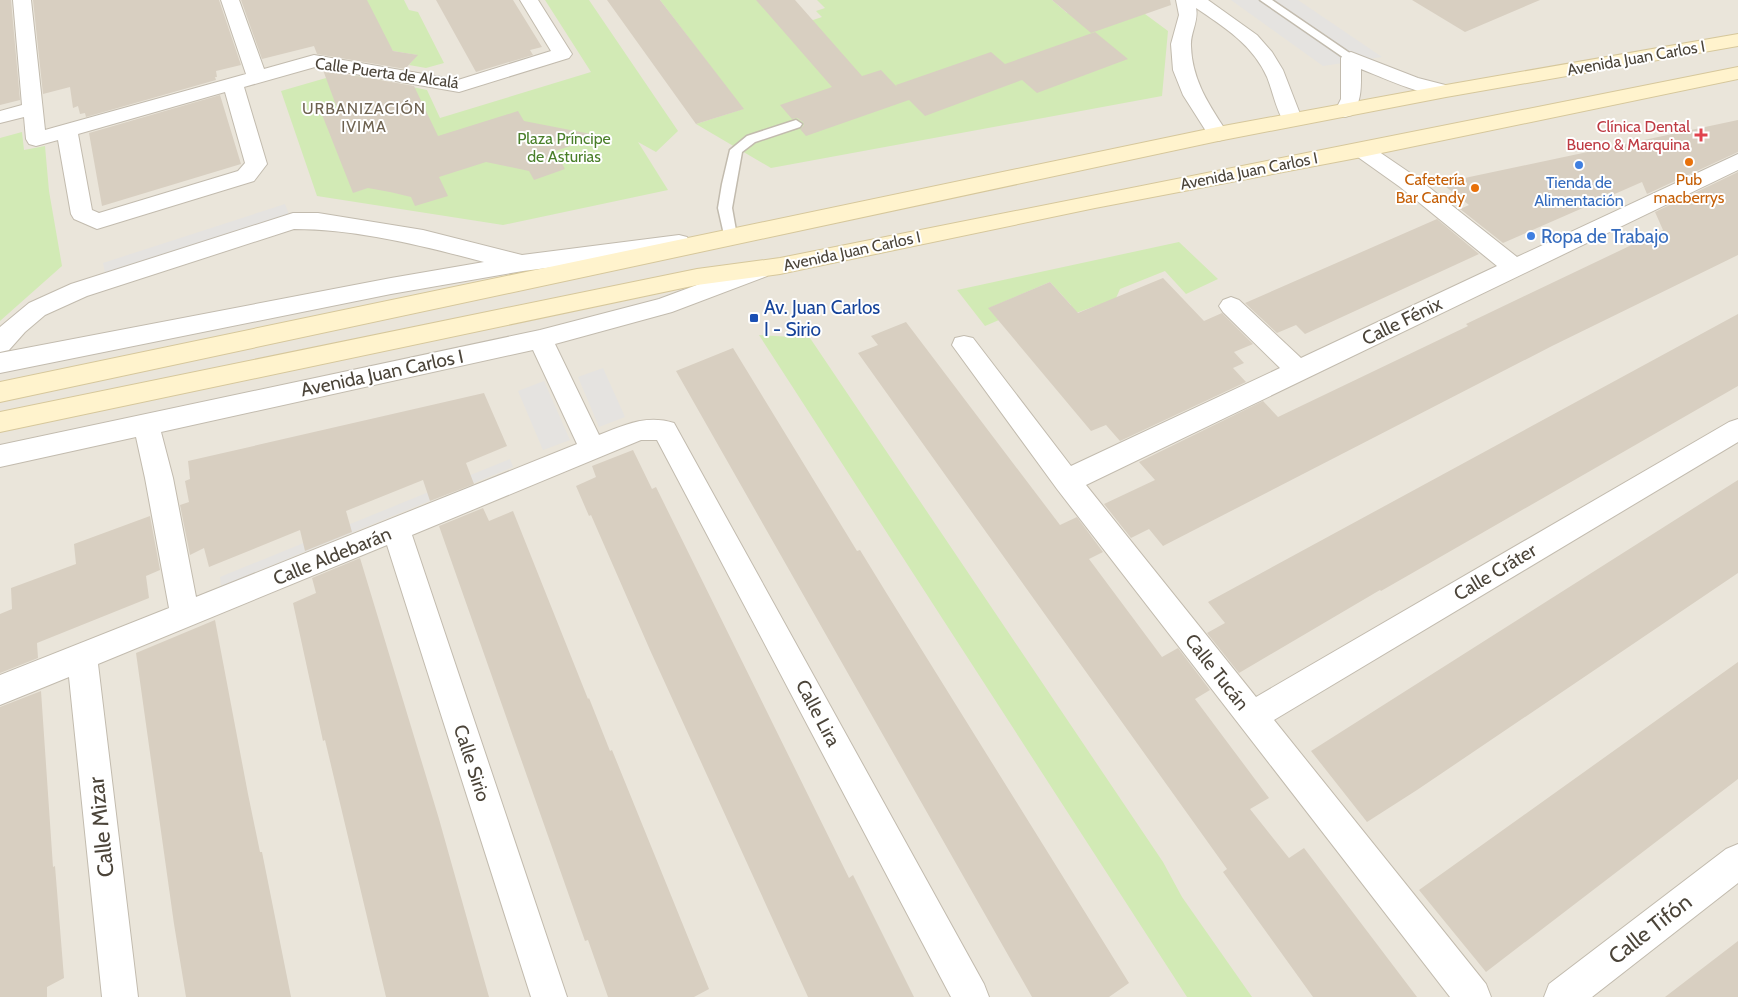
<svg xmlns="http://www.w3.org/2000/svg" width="1738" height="997" font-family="Cabin,sans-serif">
	<rect width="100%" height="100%" fill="#f6f3ec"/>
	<path fill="#eae5da" d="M0,0h1738v997h-1738z"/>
	<path fill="#d2eab5" d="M358,0h46l5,10 9,2 26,51 -18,5 -17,-3 8,-10 -24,-4z
		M545,0h44l89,131 -22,21 -18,-10 30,48 -165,35 -186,-29 -36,-105 45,-13 19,4 8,-7 74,15 13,28 151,-46z
		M660,0h97l56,20 9,-3 -6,-6 9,-3 -8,-8h235l15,13 78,1 23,17 -6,65 -391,72 -75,-44 47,-15z
		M22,132l2,18 21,-4 4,45 13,75 -62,55v-183z
		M1179,242l39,37 -32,15 -21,-23 -45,18 -7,16 -12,-1 -36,13 6,-12 -21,-23 -61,26 10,12 -14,6 -28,-36z
		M759,335l51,3 353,524 19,35 70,100h-65z"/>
	<path fill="#e5e3e0" d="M1231,0h67l84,57 -59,9z
		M285,204l5,13 -184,61 -3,-15z
		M603,368l22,49 -26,10 -21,-50z
		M544,381l26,59 -27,10 -25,-59z
		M510,459l3,8 -292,119 -1,-9z"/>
	<path fill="#d8cfc1" d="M0,0h11l9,100 -20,5z
		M33,0h186l22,65 -25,6 1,6h-2l1,3 -130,37 -1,-4 -5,1 -2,-8 -5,2 -3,-21 -27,7z
		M241,0h126l26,51 25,4 -13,14 -88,-15 -3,-8 -52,13z
		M436,0h77l29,47 -12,3 3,5 -57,17z
		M607,0h53l84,109 -48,15z
		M756,0h39l67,76 19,-6 16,17 -1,-2 95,-33 14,12 90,-32 33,27 -91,34 -15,-13 -97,36 -16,-16 -103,36 -6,-7 4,-4 -1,-3 -6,-4 -5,1 -12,-14 52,-18z
		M1052,0h118l1,5 -80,28z
		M1412,0h128l-75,32z
		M323,70l91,16 24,50 80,-25 6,10 77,15 -46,15 10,18 -31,11 -5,-9 -43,-9 -47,15 9,19 -33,10 -4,-9 -21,-5 -22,-4 -15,5 -32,-81 16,-4z
		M220,95l21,69 -139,42 -13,-73z
		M1738,120v32l-91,42 -5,-12 -139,61 -43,-34 9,-4 -28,-22z
		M1738,172v83l-186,91 -389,200 -14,-17 -18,9 -27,-34 51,-24 -16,-18 124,-61 15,16 190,-91 -2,-2 197,-94 -8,-18z
		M1437,219l42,35 -174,80 -9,-9 -19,8 -32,-30z
		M1163,278l41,43 18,-8 31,31 -19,8 10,11 -11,5 13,14 -126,59 -14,-16 -15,6 -103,-123 62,-26 28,31z
		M1738,314v72l-357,205 -1,-1 -141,83 -32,-40 18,-10 -17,-21z
		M906,322l154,203 17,-8 26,35 -14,7 73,98 16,-9 32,42 -15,9 74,99 -19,11 39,49 15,-10 113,149h-104l-90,-125 4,-3 -369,-516 20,-8 -7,-9z
		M733,348l124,203 3,-1 27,44 242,389 -20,14h-77l-356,-626z
		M484,393l23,53 -41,17 8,21 -44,17 -7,-21 -77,31 6,21 -47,19 -5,-21 -91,37 -5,-19 -14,7 -10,-50 9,-3 -4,-21 5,-2 -2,-18z
		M633,450l19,39 4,-2 193,391 4,-3 61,122h-106l-158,-347 -59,-135 -2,1 -13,-30 20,-9 -4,-11z
		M1738,480v93l-321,217 -50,32 -56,-71z
		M483,508l6,13 24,-10 75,188 1,-1 21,53 2,-1 97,239 -15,8h-86l-20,-57 -3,1 -146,-415z
		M150,516l10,54 -14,6 3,22 -112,45 1,15 -38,15v-59l12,-5 -1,-21 65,-24 -2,-20z
		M360,558l79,261 50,178h-103l-61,-257 -2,1 -30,-138 23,-10 -4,-15z
		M215,620l33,174 12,58h2l29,145h-105l-12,-73 -38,-271z
		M1738,662v117l-252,193 -67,-82z
		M41,691l12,176 2,-1 9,112 -17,9v10h-47v-290z
		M1738,941v56h-73z"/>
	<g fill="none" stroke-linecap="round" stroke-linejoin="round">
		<defs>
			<path id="lane" d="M1260,0h12l85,58 -2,2h-8z
				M796,120l6,4 -2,3 -45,15 -13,10 -10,56 5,28 -2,3h-10l-7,-31 4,-24 8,-34 17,-14z"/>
			<path id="street" d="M13,0h18l14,130 201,-56 -25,-74h18l25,69 50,-14 144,25 93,-29 -31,-51h18l34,54 -3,4 -110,34 -144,-25 -71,20 23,77 -13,17 -157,48 -23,-10 -3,-5 -13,-74 -22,6 -7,-2 -3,-5 -2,-22 -24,6v-12l22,-6zM225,92l20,71 -7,8 -139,42 -7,-3 -14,-76z
				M1176,0h32l49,35 15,17 11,18 19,49 -3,5 -7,1 -7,-1c-9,-14 -12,-32 -18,-47 -14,-32 -43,-50 -71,-69 3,13 -6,25 -5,38 1,35 19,60 37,88l-3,5 -7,2 -7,-2 -28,-44 -10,-25 -2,-26 8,-29z
				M1351,52l67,26 35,9 3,4 -3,4c-21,6 -71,-18 -92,-26 0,18 1,31 -9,46l-7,2 -7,-2 -3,-4 6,-12v-41l3,-4z
				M1362,143l7,2 47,32 101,80 221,-103v16l-652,315 170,212 473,-275 9,-3v23l-464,278 212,264 5,13h-41l-393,-508 -105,-144 3,-7 9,-2 9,2 98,128 209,-98 -57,-56 -4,-6 4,-6 8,-3 8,3 62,58 196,-92 -97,-79 -45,-32 -4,-5 4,-5z
				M293,213h25l105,17 99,25 157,-20 8,2 3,6 -3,6 -8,2 -156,20 -132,23 -391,79v-20l391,-75 93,-16c-60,-16 -128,-33 -190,-33l-207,67 -42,19 -20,17 -16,18 -9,2v-25l29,-24 42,-19z
				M759,262l8,2 4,6 -4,6 -95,36 -117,32 44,91c25,-10 48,-21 75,-12l310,561 5,13h-38l-294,-557h-16l-229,95 155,462h-36l-144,-452 -289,119 40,333h-36l-33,-320 -69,28v-30l169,-67 -24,-130 -9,-41 -136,30v-22l540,-115 119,-31zM533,350l44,94 -381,153 -23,-119 -12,-46z
				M1738,844v39l-146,114h-48l5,-13 177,-135z"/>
			<path id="secondary" d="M1738,34v12l-292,51 -228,44 -1218,261v-20l1218,-255 228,-42z
				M1738,67v12l-376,78 -267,51 -315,66 -83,11 -697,147v-20l697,-143 83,-11z"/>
		</defs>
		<use href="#lane" stroke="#c2bbae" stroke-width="3"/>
		<use href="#street" stroke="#c2bbae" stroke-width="2"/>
		<use href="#secondary" stroke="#d6c79b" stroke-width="2"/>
		<use href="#lane" fill="#fff" fill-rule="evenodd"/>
		<use href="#street" fill="#fff" fill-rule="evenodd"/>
		<use href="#secondary" fill="#fff3cd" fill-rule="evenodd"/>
	</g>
	<path fill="#e0444e" stroke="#fff" stroke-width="2" d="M1698.5 127.5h5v5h5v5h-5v5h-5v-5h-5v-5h5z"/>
	<g fill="#e8710a" stroke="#fff" stroke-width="2">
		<circle cx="1689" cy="162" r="5"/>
		<circle cx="1475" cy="188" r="5"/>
	</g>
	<g fill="#3f7fe0" stroke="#fff" stroke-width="2">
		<circle cx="1579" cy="165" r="5"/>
		<circle cx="1531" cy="236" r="5"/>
	</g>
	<rect fill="#1a4fb4" stroke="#fff" stroke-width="2" x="749" y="313" width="10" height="10" rx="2.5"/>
	<g text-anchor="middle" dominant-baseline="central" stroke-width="4" stroke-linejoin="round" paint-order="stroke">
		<g font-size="16" fill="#4b4439" stroke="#fff">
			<text transform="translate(1636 58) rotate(-10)">Avenida Juan Carlos I</text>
			<text transform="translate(387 73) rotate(8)">Calle Puerta de Alcalá</text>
			<text transform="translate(1249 171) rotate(-11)">Avenida Juan Carlos I</text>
			<text transform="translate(852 251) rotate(-12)">Avenida Juan Carlos I</text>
		</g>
		<g font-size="16" letter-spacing="1" fill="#6e6250" stroke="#fff">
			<text x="364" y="108">URBANIZACIÓN<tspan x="364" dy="18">IVIMA</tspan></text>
		</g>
		<g font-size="16" fill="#be3a42" stroke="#fff" text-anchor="end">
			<text x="1690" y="126">Clínica Dental<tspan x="1690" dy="18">Bueno &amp; Marquina</tspan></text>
		</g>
		<g font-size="16" fill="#4a7f2a" stroke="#fff">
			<text x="564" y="138">Plaza Príncipe<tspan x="564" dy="18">de Asturias</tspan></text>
		</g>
		<g font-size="16" fill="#c56008" stroke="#fff" text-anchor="end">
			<text x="1465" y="179">Cafetería<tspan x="1465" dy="18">Bar Candy</tspan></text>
			<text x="1689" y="179" text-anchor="middle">Pub<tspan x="1689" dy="18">macberrys</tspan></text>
		</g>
		<g font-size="16" fill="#366cbe" stroke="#fff">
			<text x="1579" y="182">Tienda de<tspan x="1579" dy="18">Alimentación</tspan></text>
		</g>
		<g font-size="19" fill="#366cbe" stroke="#fff" text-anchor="start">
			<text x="1541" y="236">Ropa de Trabajo</text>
		</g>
		<g font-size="19" fill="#164399" stroke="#fff" text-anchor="start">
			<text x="764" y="307">Av. Juan Carlos<tspan x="764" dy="22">I - Sirio</tspan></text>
		</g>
		<g font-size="19" fill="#4b4439" stroke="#fff">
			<text transform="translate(1402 321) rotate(-26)">Calle Fénix</text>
			<text transform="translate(382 373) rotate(-12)">Avenida Juan Carlos I</text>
			<text transform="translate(332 556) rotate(-22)">Calle Aldebarán</text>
			<text transform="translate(1495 572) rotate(-31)">Calle Cráter</text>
			<text transform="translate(1217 672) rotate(52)">Calle Tucán</text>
			<text transform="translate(818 713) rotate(62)">Calle Lira</text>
			<text transform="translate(472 763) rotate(72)">Calle Sirio</text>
		</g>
		<g font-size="22" fill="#4b4439" stroke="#fff">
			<text transform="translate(101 827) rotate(-96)">Calle Mizar</text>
			<text transform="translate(1650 929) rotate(-38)">Calle Tifón</text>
		</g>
	</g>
</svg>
